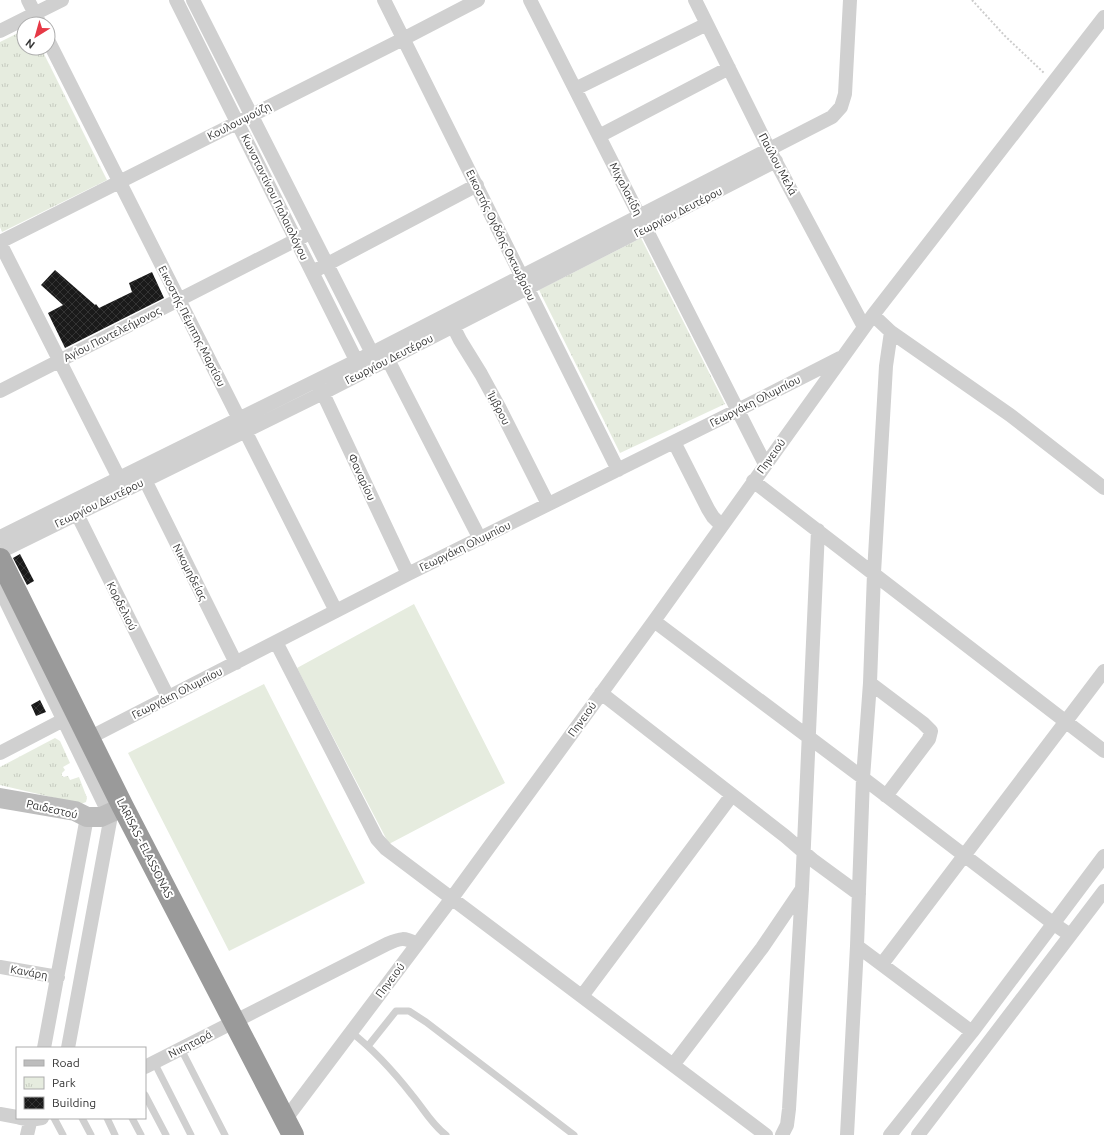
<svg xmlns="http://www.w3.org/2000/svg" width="1104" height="1135" font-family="Ubuntu,sans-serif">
	<defs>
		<pattern id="park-tufts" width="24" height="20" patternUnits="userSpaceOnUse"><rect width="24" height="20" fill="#e6ecdf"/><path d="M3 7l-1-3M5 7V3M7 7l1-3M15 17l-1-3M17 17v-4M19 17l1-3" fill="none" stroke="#c6cbc0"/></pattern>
		<pattern id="building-cross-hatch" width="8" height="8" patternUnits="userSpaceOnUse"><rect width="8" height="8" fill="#1a1a1a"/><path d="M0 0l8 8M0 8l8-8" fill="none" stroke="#333"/></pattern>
	</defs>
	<rect width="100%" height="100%" fill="#fff"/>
	<path fill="#e6ecdf" d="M414,604l91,179 -116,61 -92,-176z
		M264,684l101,199 -136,68 -101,-198z"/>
	<path fill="url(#park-tufts)" d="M24,30v18h17l66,132 -105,52 -2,-5v-185z
		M641,238l84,166 -105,49 -81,-163z
		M55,738l5,3 10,22 -7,4 2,3 -3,3v3l2,1 4,-1 2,4 9,-3 8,21 -1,4 -5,2 -81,-19v-18z"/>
	<path fill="url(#building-cross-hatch)" d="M55,270l40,35 1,-1 3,4 33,-16 -3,-9 23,-11 12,26 -99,50 -17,-35 15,-8 -22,-20z
		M20,554l14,27 -7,4 -14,-27z
		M40,700l6,12 -10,4 -5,-11z"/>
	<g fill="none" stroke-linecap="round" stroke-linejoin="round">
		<path stroke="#cdcdcd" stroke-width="2" stroke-dasharray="2 2" stroke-linecap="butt" d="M972,0l33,36 39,37"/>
		<path stroke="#d0d0d0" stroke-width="7" d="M351,1032c23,18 43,40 61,63 11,13 20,30 34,40
			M368,1046l28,-35h13l17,11 148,113
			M181,1049l44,86
			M154,1062l37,73
			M145,1095l21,40
			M54,1118l9,17
			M82,1118l9,17
			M107,1118l8,17
			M132,1118l9,17"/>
		<path stroke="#d0d0d0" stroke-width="14" d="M28,0l12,24
			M176,0l184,368
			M193,0l183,361
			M384,0l234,470
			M530,0l235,464
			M695,0l74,149 95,178
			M0,31l62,-31
			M48,40l288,571
			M575,89l132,-65
			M599,136l130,-68
			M0,242l403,-203 75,-39
			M0,243l123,243
			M318,269l159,-84
			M450,320l10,20 21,34 18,33 49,97
			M891,332l119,83 94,73
			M384,352l96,187
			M319,385l89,189
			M0,391l304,-155
			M674,442l34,67 5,8 8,8
			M145,480l91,183
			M753,481l351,270
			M77,514l91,183
			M0,537l372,-184 460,-236 9,-10 4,-13 5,-94
			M0,552l323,-159 453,-232
			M0,589l109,225 1,7 -42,227
			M654,621l209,157 191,146 16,11
			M276,642l101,197 9,10 380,286
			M870,683l53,40 8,8 -2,8 -43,57
			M601,693l184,143 29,25 45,33
			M89,738l319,-164 330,-164 102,-52
			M0,753l71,-37
			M857,946l115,86
			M882,964l222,-293
			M0,967l58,10
			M582,996l150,-201
			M44,1048l43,-231
			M673,1065l89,-117 40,-59
			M145,1067l242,-123c14,-6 17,-7 30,0
			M0,1114l17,3
			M20,1118l10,2 12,-2
			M285,1120l167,-222 202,-277 219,-306 231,-298
			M27,1135l4,-17
			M782,1135l5,-10 2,-16 13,-220 16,-359
			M847,1135l10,-189 6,-168 7,-95 4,-110 12,-207 5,-34 -18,-17
			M890,1135l82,-103 132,-176
			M918,1135l186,-244"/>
		<path stroke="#bdbdbd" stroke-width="20" d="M0,798l75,13 12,6h14l22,-10"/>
		<path stroke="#9a9a9a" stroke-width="22" d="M0,559l123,248 170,328"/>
	</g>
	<g text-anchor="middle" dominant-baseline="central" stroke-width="4" stroke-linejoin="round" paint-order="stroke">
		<g font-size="11" fill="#333" stroke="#fff">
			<text transform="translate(239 121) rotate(-27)">Κουλουψούζη</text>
			<text transform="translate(778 164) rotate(62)">Παύλου Μελά</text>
			<text transform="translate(626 189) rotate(63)">Μιχαλακίδη</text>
			<text transform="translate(275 197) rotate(64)">Κωνσταντίνου Παλαιολόγου</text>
			<text transform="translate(678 212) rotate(-27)">Γεωργίου Δευτέρου</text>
			<text transform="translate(501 235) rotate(64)">Εικοστής Ογδόης Οκτωβρίου</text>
			<text transform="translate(192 326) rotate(63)">Εικοστής Πέμπτης Μαρτίου</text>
			<text transform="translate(112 334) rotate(-27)">Αγίου Παντελεήμονος</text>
			<text transform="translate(389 359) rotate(-27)">Γεωργίου Δευτέρου</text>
			<text transform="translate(755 401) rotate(-27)">Γεωργάκη Ολυμπίου</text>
			<text transform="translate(499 408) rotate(63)">Ίμβρου</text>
			<text transform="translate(771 456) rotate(-54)">Πηνειού</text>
			<text transform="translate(362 477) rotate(65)">Φαναρίου</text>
			<text transform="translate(99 503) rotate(-26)">Γεωργίου Δευτέρου</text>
			<text transform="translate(465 546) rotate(-26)">Γεωργάκη Ολυμπίου</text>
			<text transform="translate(190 572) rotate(63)">Νικομηδείας</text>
			<text transform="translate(122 606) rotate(63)">Κορδελιού</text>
			<text transform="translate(177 693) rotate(-27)">Γεωργάκη Ολυμπίου</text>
			<text transform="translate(582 719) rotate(-54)">Πηνειού</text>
			<text transform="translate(52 809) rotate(13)">Ραιδεστού</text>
			<text transform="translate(145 848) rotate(63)">LARISAS - ELASSONAS</text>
			<text transform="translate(29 972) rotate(10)">Κανάρη</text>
			<text transform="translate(390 980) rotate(-53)">Πηνειού</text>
			<text transform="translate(190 1044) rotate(-27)">Νικηταρά</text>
		</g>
	</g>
	<rect x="16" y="1047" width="130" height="72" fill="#ffffff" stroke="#adadad"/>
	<rect x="24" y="1060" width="20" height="6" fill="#bdbdbd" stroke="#adadad"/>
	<text x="52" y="1067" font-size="12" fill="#333333">Road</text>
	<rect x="24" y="1077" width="20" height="12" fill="url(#park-tufts)" stroke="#adadad"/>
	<text x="52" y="1087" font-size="12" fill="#333333">Park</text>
	<rect x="24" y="1097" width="20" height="12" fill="url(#building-cross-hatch)" stroke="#adadad"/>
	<text x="52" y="1107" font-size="12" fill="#333333">Building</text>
	<g transform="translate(36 36) rotate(217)"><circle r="19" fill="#ffffff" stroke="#adadad"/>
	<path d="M0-3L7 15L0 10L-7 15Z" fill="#e63946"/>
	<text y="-6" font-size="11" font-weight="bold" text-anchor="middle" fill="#333333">N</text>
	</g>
</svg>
